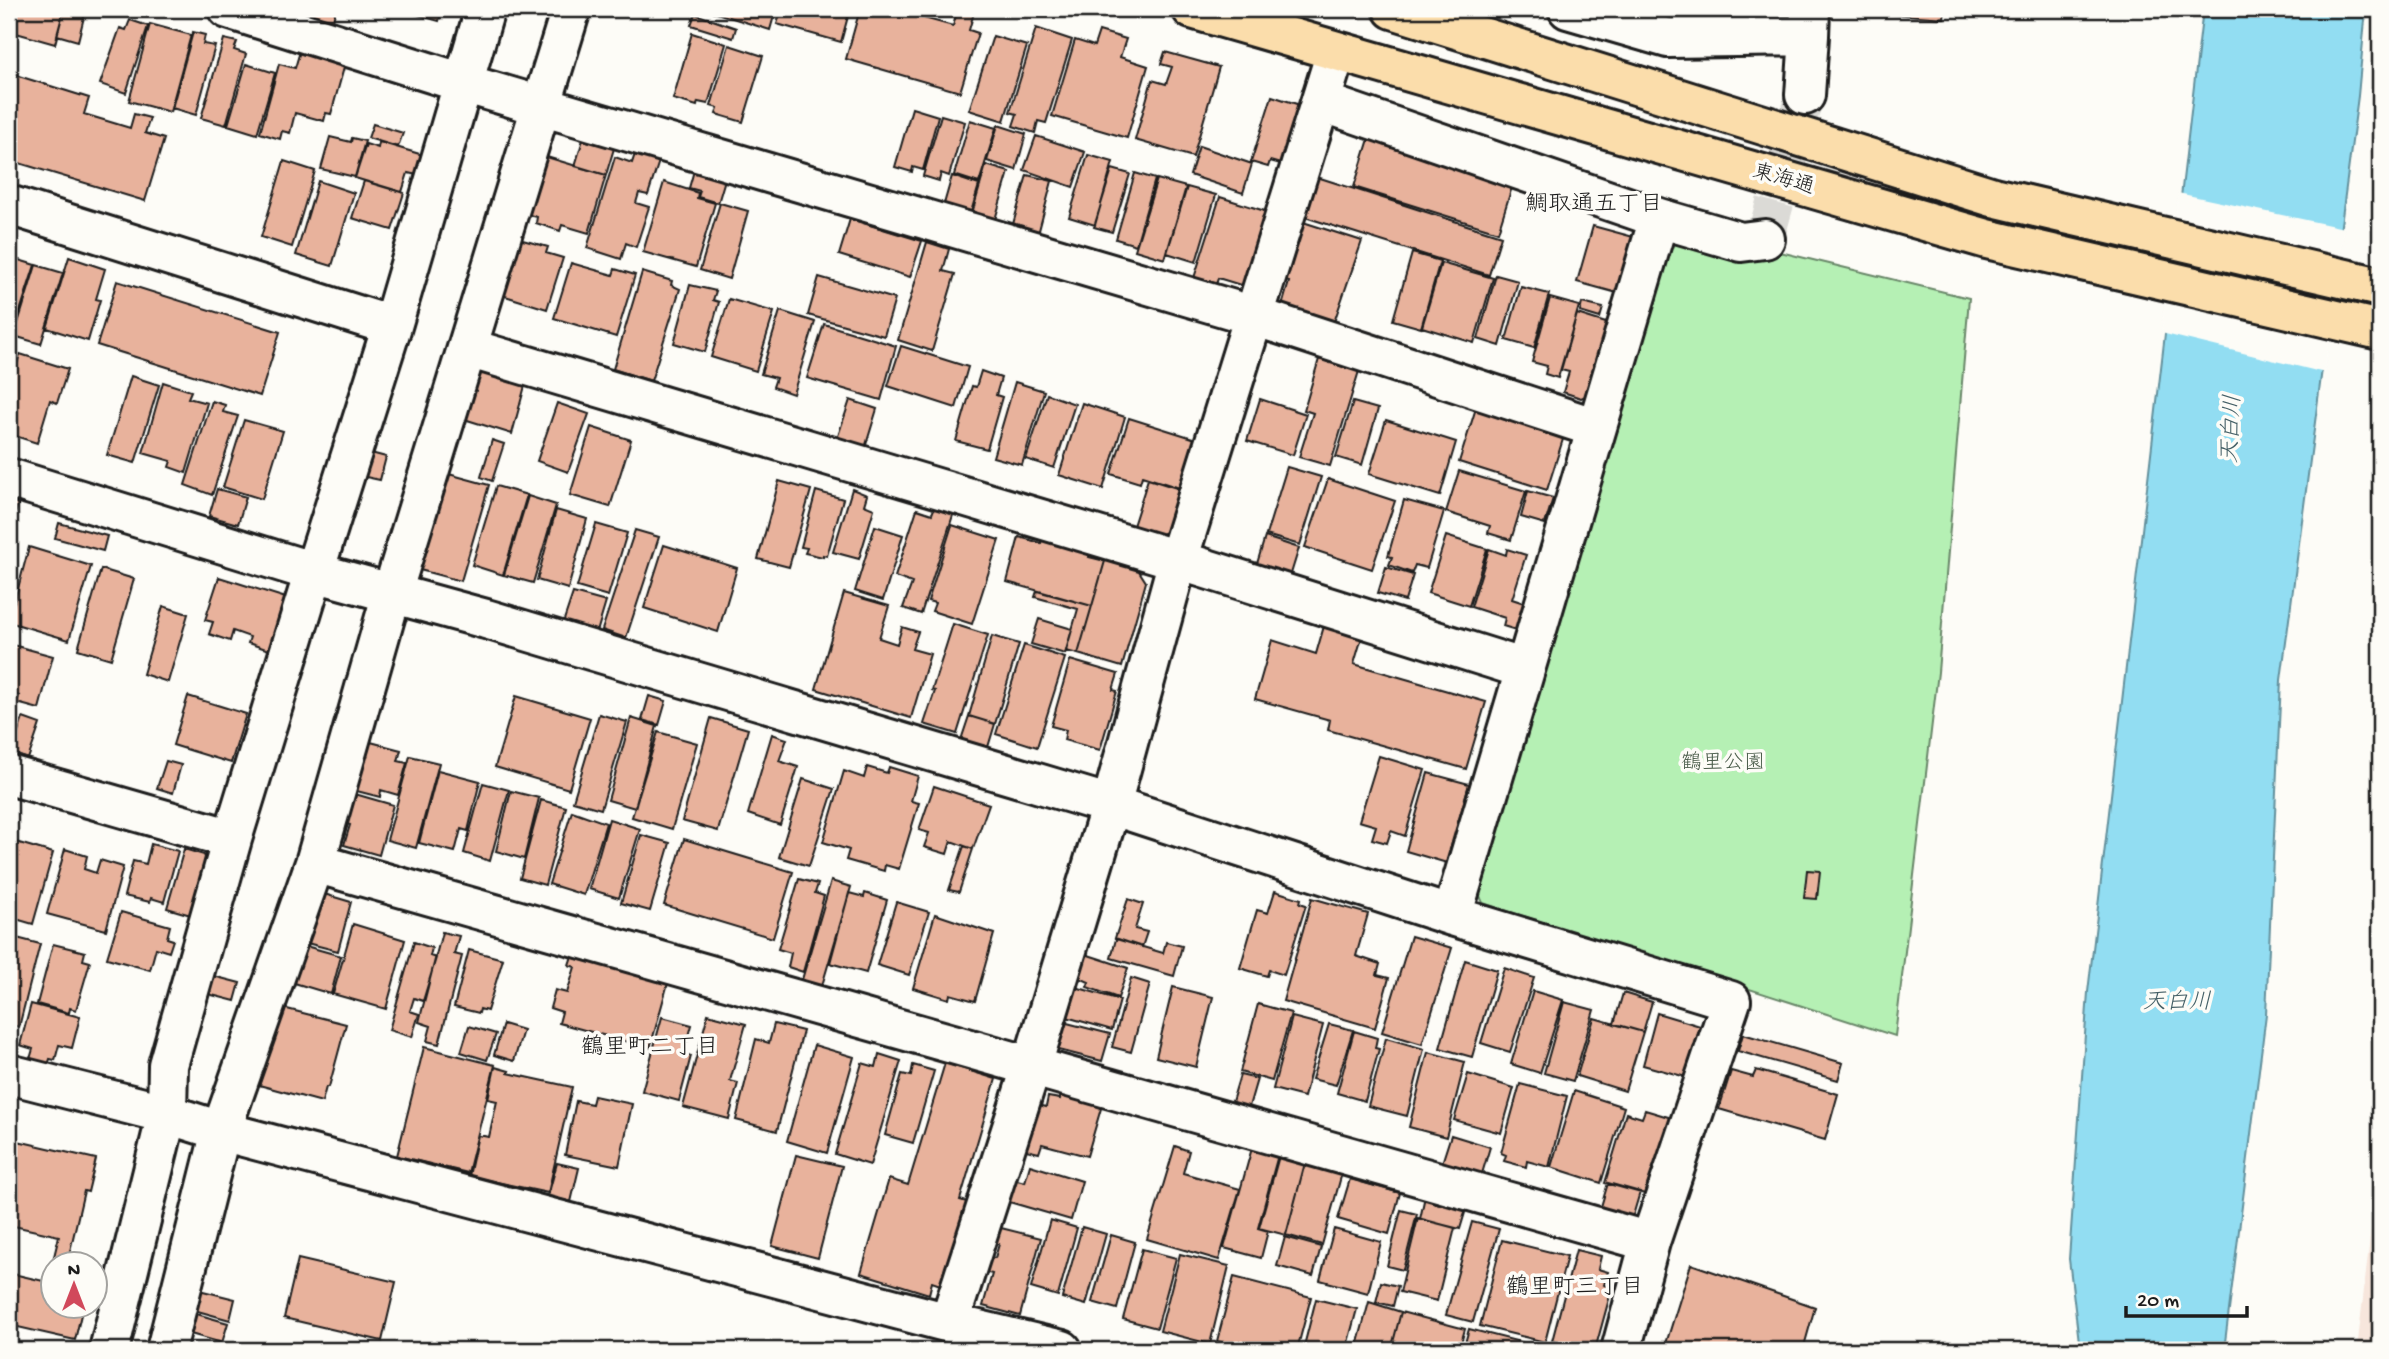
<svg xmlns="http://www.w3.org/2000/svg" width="2389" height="1359" font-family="'Gochi Hand','Klee One',sans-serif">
	<rect width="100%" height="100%" fill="#fdfcf7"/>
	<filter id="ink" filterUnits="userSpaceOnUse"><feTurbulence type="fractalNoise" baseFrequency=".0143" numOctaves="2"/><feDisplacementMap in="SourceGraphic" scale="14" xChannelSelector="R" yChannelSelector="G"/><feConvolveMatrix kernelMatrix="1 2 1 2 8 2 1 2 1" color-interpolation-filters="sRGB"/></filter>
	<g filter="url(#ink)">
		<path fill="#f7e6dc" d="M2373,1212l7,1v137h-23z"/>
		<path fill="#b5f0b4" stroke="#688668" stroke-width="2" d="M1682,243l90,7 197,48 -31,374 -43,364 -412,-133 -8,-18 187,-637z"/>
		<path fill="#92ddf2" stroke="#63909c" stroke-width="2" d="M2203,9h163l-8,87 -77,584 -15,334 -42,336h-144l-11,-91 19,-267z"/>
		<path fill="#fdfcf7" d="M2178,193l166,35 -19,145 -164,-40z"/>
		<path fill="#e8b29c" stroke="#1c1c1c" stroke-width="2" d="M9,9h55l-9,35 -46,-13z
			M64,9h22l-8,32 -21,-6z
			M309,9h27l-4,15 -25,-7z
			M397,9h45l-3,12z
			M704,9h72l-6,21z
			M782,9h68l-9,33 -64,-18z
			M860,9h31l62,17 5,-17h17l-6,21 9,3 -18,59 -114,-33z
			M1866,9h79l-1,9 -78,-6z
			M695,14l41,14 -3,10 -42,-13z
			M130,20l18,6 -22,67 -26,-9 20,-56 6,2z
			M150,24l41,11 -21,77 -41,-11z
			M1036,28l36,12 -26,83 -8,-2 -3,12 -22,-7 4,-12 -7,-2z
			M1099,31l27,8 -6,18 28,9 -21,72 -75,-22 23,-76 19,6z
			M193,32l12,3 -2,9 12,2 -19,69 -24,-7z
			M692,33l34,11 -18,60 -10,-2 -1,4 -24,-7z
			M993,36l34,10 -23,75 -35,-11z
			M224,39l13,3 -3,8 12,4 -20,71 -25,-7z
			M729,45l34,11 -20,66 -27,-8 2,-6 -7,-2z
			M300,51l45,13 -14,50 -5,-1 -2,8 -29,-8 -5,20 -8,-2 -2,8 -20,-6 19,-69 16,4z
			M1165,52l54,15 -26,90 -58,-17 17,-60 14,4 6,-17 -11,-3z
			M246,64l29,9 -18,61 -29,-9z
			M9,73l80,25 -5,16 46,14 4,-14 16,4 -5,15 19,6 -19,62 -136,-41z
			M1272,96l31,10 -19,59 -14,-4 -2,6 -17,-5z
			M912,108l26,8 -15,54 -10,-3 -1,5 -17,-5z
			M941,115l24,7 -16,54 -8,-3 -2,8 -16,-5z
			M970,120l26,8 -17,55 -25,-8z
			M373,124l30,9 -5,14 -30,-9z
			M998,125l28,9 -10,36 -29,-9z
			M584,136l31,9 -9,30 -31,-9z
			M1036,136l49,16 -12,35 -49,-17z
			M330,137l21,5 1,-4 13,3 -10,36 -34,-8z
			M1369,139l143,48 -14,45 -144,-45z
			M379,142l44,13 -6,20 -9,-2 -6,19 -47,-14 11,-34 12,4z
			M1199,146l53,18 -9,29 -53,-18z
			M636,151l24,7 -12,37 -9,-2 -3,10 13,4 -13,40 -10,-4 -5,16 -34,-11 28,-91 17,6z
			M540,155l66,20 -17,58 -27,-8 -2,6 -24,-8 1,-6 -15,-4z
			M1088,155l25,7 -18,63 -26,-8z
			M284,161l31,10 -23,76 -31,-10z
			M986,165l23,7 -15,51 -23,-6z
			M695,167l31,9 -8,27 -20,-6 2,-6 -11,-3z
			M1112,169l18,5 -18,58 -18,-5z
			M1135,173l20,6 -19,66 -20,-6z
			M1027,175l25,6 -15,57 -26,-7z
			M952,176l27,9 -8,27 -27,-8z
			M1317,177l184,59 -12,39 -184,-58z
			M1157,179l29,8 -21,72 -30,-9z
			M318,181l36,12 -22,73 -36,-11z
			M364,181l40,12 -12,37 -40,-12z
			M664,182l34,11 -1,5 18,5 -19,64 -53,-15z
			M1187,187l29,8 -20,67 -29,-9z
			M1220,197l48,15 -24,74 -26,-8 -2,7 -22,-7z
			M720,203l28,8 -19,68 -29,-9z
			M850,219l72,22 -12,36 -71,-22z
			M1303,222l59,19 -28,81 -52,-16 7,-24 -4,-1z
			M1593,226l44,12 -16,56 -44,-12z
			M519,239l29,8 -2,6 17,5 -16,51 -45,-14z
			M927,242l22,7 -6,22 12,3 -23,77 -34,-11z
			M1412,253l28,8 -19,67 -28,-8z
			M9,257l26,8 -23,71 -3,-1z
			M69,257l36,12 -9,30 4,1 -12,41 -41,-13z
			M571,263l42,12 2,-6 20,6 -19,62 -62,-19z
			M1441,263l52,15 -19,65 -52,-16z
			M36,265l27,8 -22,71 -27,-8z
			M642,272l30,9 -1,4 9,4 -29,92 -38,-12z
			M1496,275l22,6 -18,65 -22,-7z
			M819,277l76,22 -11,37 -76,-21z
			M117,281l163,51 -20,64 -163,-51z
			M690,285l26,6 -3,9 6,2 -14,50 -31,-9z
			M1521,287l28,7 -15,54 -28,-8z
			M1550,298l29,8 -21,72 -13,-4 2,-8 -15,-4z
			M729,299l45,13 -18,59 -45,-14z
			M1582,303l21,5 -3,10 -20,-6z
			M780,311l35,11 -22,72 -20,-7 3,-9 -15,-4z
			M1577,314l32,10 -21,71 -7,3 -18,-6 6,-20 -8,-2z
			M824,324l72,22 -15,54 -74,-22z
			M901,346l67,21 -12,41 -68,-22z
			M20,354l48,15 -11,34 -7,-3 -13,43 -28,-9v-45z
			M1319,359l40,12 -29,95 -31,-9 14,-44 -9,-3z
			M476,367l50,15 -14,52 -51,-16z
			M981,371l20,7 -5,17 6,2 -15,52 -31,-8 16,-55 4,1z
			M131,376l28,9 -24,78 -28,-8z
			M163,382l28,9 -3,7 19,5 -21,70 -17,-6 2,-6 -28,-8z
			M1015,382l29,9 -22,74 -29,-8z
			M1047,394l28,10 -21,64 -28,-9z
			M1260,399l46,15 -13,41 -46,-14z
			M850,400l27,9 -12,39 -28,-9z
			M212,401l13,4 -2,7 15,4 -26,79 -27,-10z
			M1353,402l25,7 -16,56 -26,-8z
			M557,403l32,11 -21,58 -31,-11z
			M1082,403l43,14 -22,72 -44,-14z
			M1476,408l88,28 -17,54 -88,-28z
			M1129,418l70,22 -16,49 -41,-13 -2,7 -29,-9z
			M244,420l39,11 -21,68 -39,-12z
			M1386,420l70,22 -16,54 -71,-22z
			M591,427l40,13 -21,67 -40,-12z
			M492,440l12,4 -12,37 -11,-4z
			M367,452l19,5 -6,23 -19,-4z
			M1287,467l34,10 -21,68 -34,-10z
			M1459,471l67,20 -15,49 -23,-7 2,-7 -44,-14z
			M445,473l44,12 -28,96 -45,-12z
			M1148,479l35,11 -13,39 -14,8 -24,-8z
			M1328,479l67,22 -23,68 -67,-22z
			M779,481l32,9 -22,77 -31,-8z
			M496,486l31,9 -24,80 -31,-10z
			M217,489l29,8 -8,27 -29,-8z
			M852,489l15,6 -3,10 10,4 -15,50 -26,-7z
			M816,491l27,8 -16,57 -4,-1v2l-18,-4 2,-5 -6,-1z
			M1528,491l25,7 -8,26 -24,-7z
			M528,496l28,9 -23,78 -29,-8z
			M1404,500l40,11 -17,57 -12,-3 -3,8 -23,-8 3,-8 -4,-1z
			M9,501l9,3 -9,33z
			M936,503l19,6 -34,105 -18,-6 9,-25 -17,-6 22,-68 15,5z
			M556,510l31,9 -19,70 -31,-9z
			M59,523l48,13 -4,15 -48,-13z
			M596,524l31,9 -19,63 -31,-9z
			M952,525l47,15 -27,84 -40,-13 3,-8 -7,-2z
			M875,526l28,9 -20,65 -28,-9z
			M635,530l24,7 -33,101 -24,-8z
			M1446,536l41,13 -18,57 -41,-13z
			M1019,537l22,6 1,-4 48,14 -1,4 16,4 -13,45 -85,-24z
			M1265,537l34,11 -9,29 -34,-10z
			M664,545l73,23 -19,64 -74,-24z
			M29,547l62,19 -22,74 -60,-18z
			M1489,549l17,6 1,-6 19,6 -14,44 12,4 -8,27 -13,-4 2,-8 -34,-11z
			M1105,561l34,10 7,11 -24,85 -44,-13z
			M1386,567l27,8 -8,26 -27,-8z
			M101,569l33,10 -23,80 -33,-10z
			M219,577l70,22 -17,52 -24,-8 2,-6 -17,-6 -3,10 -21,-7 4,-12 -8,-2z
			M1037,591l55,15 -14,48 -12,-3 12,-42 -43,-12z
			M573,593l33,9 -9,30 -34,-9z
			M844,593l45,13 -10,32 18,6 5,-17 16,5 -6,17 18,5 -19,64 -95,-29z
			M163,606l25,8 -20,68 -25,-8z
			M1039,619l33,10 -7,25 -34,-10z
			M953,624l35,11 -31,99 -33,-10 11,-33 -3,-1z
			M1324,626l38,11 -8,27 132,38 -20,67 -138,-39 2,-10 -75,-21 17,-59 44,14z
			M992,636l27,8 -24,80 -26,-8z
			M9,644l44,12 -14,53 -22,-6 2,-7 -10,-3z
			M1024,645l41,13 -28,89 -41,-13z
			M1070,660l48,14 -5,16 4,1 -17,59 -36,-10 2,-10 -15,-4z
			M188,696l58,18 -15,49 -58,-18z
			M516,696l74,22 -21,71 -74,-22z
			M649,696l17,5 -7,24 -17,-5z
			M599,714l28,8 -26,87 -28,-8z
			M969,716l26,8 -7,23 -27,-7z
			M23,718l17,6 -12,35 -17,-6z
			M631,718l26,8 -22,82 -27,-8z
			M711,718l37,11 -30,102 -36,-10z
			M658,732l39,11 -25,86 -40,-12z
			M772,734l15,5 -8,22 19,6 -18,58 -32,-11z
			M363,740l38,10 -3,11 9,2 -9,32 -17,-5 -1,7 -31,-8z
			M410,756l29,7 -23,85 -29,-8z
			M1379,756l46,14 -20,66 -14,-5 -4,12 -15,-4 4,-13 -17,-5z
			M166,761l15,4 -8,28 -16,-5z
			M867,767l20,6 2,-6 29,9 -7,25 8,2 -20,66 -14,-4 -1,6 -38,-11 3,-10 -26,-8 21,-71 20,7z
			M438,770l42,11 -12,50 -7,-2 -6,23 -36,-9z
			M1428,773l41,11 -22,79 -41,-12z
			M803,779l31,10 -25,77 -30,-9z
			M483,783l26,7 -19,71 -26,-8z
			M934,786l55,18 -16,45 -22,-8 -4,13 -23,-7 5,-14 -10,-3z
			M511,791l28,7 -15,61 -28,-8z
			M348,792l45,13 -14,50 -35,-10 6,-20 -11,-3z
			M541,800l25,7 -21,78 -25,-7z
			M572,811l34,12 -22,72 -35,-11z
			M609,819l31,10 -21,69 -30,-9z
			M641,835l29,8 -20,68 -29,-8z
			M684,839l109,33 -20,66 -109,-33z
			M9,840l44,13 -20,71 -24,-7z
			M151,844l27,7 -14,51 -13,-4 -1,4 -26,-6 9,-35 13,3z
			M964,846l9,3 -14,43 -10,-2z
			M65,849l22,7 -3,13 12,4 4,-13 23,7 -17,63 -59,-16z
			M184,849l20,6 5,12 -15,49 -27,-8z
			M1807,870l13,1 -3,28 -13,-1z
			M799,879l19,5 -3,9 9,3 -21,76 -15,-5 3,-14 -13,-4z
			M831,881l20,6 -30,102 -20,-6z
			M1275,891l26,8 -1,4 6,2 -22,70 -15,-5 -2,6 -27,-8 17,-58 11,3z
			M849,893l15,4 1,-4 22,7 -21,73 -36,-10z
			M324,894l27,8 -13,49 -35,-9 9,-32 7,2z
			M1312,898l56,16 -12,42 24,8 -3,11 12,3 -14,50 -92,-27z
			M1128,899l15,5 -8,25 12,3 -5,15 -27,-9z
			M896,902l33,10 -20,63 -32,-10z
			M121,912l49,14 -3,12 6,2 -4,12 -13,-4 -6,22 -43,-12z
			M935,914l59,20 -19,67 -25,-7 -1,5 -36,-11z
			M353,924l52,16 -19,69 -53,-15z
			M442,932l17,4 -5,18 8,2 -23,88 -12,-3 4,-15 -12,-4z
			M9,936l31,8 -21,83 -10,-3z
			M1411,936l41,12 -30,96 -40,-12z
			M1116,939l47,14 3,-11 16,4 -8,30 -63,-18z
			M414,942l18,6 -2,8 6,2 -13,43 -9,-3 -4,13 9,3 -7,23 -23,-7z
			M53,944l32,8 -2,8 7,2 -14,48 -6,-2 -1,5 -32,-9z
			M302,945l39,11 -10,38 -40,-12z
			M469,950l34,9 -16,52 -7,-2 -1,4 -25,-6z
			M1082,953l46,15 -10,30 -31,-11 2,-5 -14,-6z
			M572,956l96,27 -18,65 -91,-25 3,-11 -12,-4 5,-18 12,3 8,-26 -6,-2z
			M1465,960l32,10 -25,87 -32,-9z
			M1504,968l30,10 -24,74 -29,-9z
			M213,976l27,7 -5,18 -27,-7z
			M1131,978l19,6 -19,68 -19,-5z
			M1072,986l48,14 -8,30 -49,-14z
			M1173,987l40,10 -17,70 -40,-10z
			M1533,991l30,9 -23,73 -29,-9z
			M1623,993l29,9 -9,30 -29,-8z
			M1564,1002l30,8 -21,71 -29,-8z
			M31,1004l49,13 -8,31 -13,-3 -4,15 -5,-1 -2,6 -18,-6 3,-10 -13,-4z
			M1258,1004l33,9 -19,68 -32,-9z
			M283,1008l63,16 -17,63h-3l-4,15 -63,-17z
			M1657,1013l43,13 -14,51 -43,-12z
			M708,1014l38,10 -16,57 8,2 -9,36 -46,-12z
			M662,1017l30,8 -8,29 7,2 -12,45 -37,-10z
			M1292,1017l31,8 -19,72 -31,-8z
			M1594,1018l49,14 -18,59 -48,-15z
			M1063,1022l47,12 -8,27 -47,-12z
			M503,1024l20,6 -9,31 -20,-6z
			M774,1024l29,7 -26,100 -41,-11 20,-81 13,4z
			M1329,1024l24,6 -17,55 -24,-6z
			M469,1026l27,8 -9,26 -26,-8z
			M1354,1031l23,7 -2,10 4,1 -14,52 -28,-8z
			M1743,1034l100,29 -5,17 -100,-29z
			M1386,1038l38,11 -17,67 -39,-10z
			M814,1045l40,12 -27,96 -40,-12z
			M424,1047l71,18 -27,108 -71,-17z
			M1428,1052l37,10 -19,75 -37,-10z
			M879,1054l22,7 -31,104 -35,-11 27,-91 14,4z
			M945,1063l51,16 -36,121 7,2 -24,84 -11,-4 -3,12 -68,-21 28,-94 19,6z
			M913,1065l21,6 -21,72 -28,-8 17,-61 9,2z
			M495,1067l14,4 -1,2 64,14 -24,106 -79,-17 9,-41 11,2 8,-36 -9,-2z
			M1756,1070l82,24 -13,46 -106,-31 12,-38 22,6z
			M1468,1074l46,14 -13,45 -47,-13z
			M1240,1075l17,4 -9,31 -17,-5z
			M1520,1084l47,12 -18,71 -22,-6 -1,6 -22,-6 2,-6 -5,-2z
			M1574,1091l50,16 -23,76 -50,-16z
			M1061,1094l41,11 -15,51 -45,-12 -3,9 -17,-4 14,-45 10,3 2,-10 12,2z
			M594,1096l38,8 -13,62 -54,-11 11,-54 16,3z
			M1645,1110l30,9 -23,77 -47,-13 21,-70 16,5z
			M1451,1135l39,12 -9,30 -40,-11z
			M9,1139l87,20 -8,33 -4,-1 -17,73h-15l-1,5 8,-33 -50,-11z
			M1175,1146l14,5 -6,22 57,16 -21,71 -72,-21z
			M1252,1148l26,7 -20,73 10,3 -7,27 -37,-10z
			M796,1155l46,11 -24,92 -46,-12z
			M1279,1156l26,7 -19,72 -27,-7z
			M557,1163l22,5 -8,34 -23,-6z
			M1305,1163l37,10 -20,72 -36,-10z
			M1030,1165l52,16 -11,39 -65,-19 7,-22 12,3z
			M1350,1179l50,14 -11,41 -51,-15z
			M1608,1183l32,9 -8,27 -32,-9z
			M1425,1196l42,10 -7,23 -40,-10z
			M1401,1210l16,4 -14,56 -16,-4z
			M1418,1218l37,10 -18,73 -37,-9z
			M1050,1220l27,8 -19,68 -27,-8z
			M1472,1222l27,7 -26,93 -27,-7z
			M997,1227l44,11 -21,78 -37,-10 9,-32 -8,-2 4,-15 7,1 4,-14 -6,-1z
			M1082,1227l24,7 -20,71 -24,-7z
			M1334,1229l47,13 -13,51 -48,-13z
			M1111,1235l24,7 -18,67 -25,-7z
			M1285,1237l36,10 -8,29 -36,-10z
			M1502,1240l65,16 -22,86 -65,-16z
			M1142,1249l34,9 -19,70 -34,-9z
			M1576,1250l25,6 -3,13 10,3 -4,13 8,3 -17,62h-10l-33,-9z
			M1180,1254l49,12 -19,78 -50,-13z
			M298,1259l98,23 -14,59 -98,-23z
			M1691,1264l124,43 -12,43h-139z
			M9,1273l43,10v23h31l-8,34 -66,-15z
			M1234,1277l77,20 -14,53h-46l-34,-9z
			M1381,1282l17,4 -5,20 -17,-4z
			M199,1290l36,9 -5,21 -36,-10z
			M1316,1299l41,10 -11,41h-43z
			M1369,1302l32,10 -10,38h-35z
			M1401,1312l64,17 -6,21h-68z
			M193,1313l35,10 -6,20 -35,-10z
			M1469,1329l75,19v2h-81z"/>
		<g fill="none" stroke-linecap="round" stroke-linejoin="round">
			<path stroke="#dbdad6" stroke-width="38" stroke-dasharray="38 19" stroke-linecap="butt" d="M1765,239l40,-144"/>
			<defs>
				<path id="minor" d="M228,9l235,74 791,233 342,112
					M1568,9l100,29 141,-2 1,-27
					M1805,95l4,-59
					M1322,102l337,116 -207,698
					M9,205l383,121
					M1659,218l82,24 24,-3
					M468,348l710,212 347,109
					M9,478l305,94 172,47 625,186 341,111 279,85 -81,241 -29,108
					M9,775l223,64
					M315,863l1335,379
					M9,1074l158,40 54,17 728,192 113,27
					M949,1323l83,-258 79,-260 67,-245 158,-508
					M109,1350l58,-236 1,-49 64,-226 82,-267 78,-246 93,-317
					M166,1350l55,-219 94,-268 77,-270 179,-584"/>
				<path id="major" d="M1192,9l795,230 393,91
					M1393,9l600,188 387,90"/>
			</defs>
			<use href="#minor" stroke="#1c1c1c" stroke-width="44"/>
			<use href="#major" stroke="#1c1c1c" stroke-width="44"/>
			<use href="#minor" stroke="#fdfcf7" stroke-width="38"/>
			<use href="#major" stroke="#fbddab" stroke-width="38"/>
		</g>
	</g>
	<g text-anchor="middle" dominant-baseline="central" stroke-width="7" stroke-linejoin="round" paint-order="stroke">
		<g font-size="21" fill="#1c1c1c" stroke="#fdfcf7">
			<text transform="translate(1783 181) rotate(16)">東海通</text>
		</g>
		<g font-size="21" fill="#4a5c4a" stroke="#fdfcf7">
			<text x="1723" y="764">鶴里公園</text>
		</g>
		<g font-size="23" fill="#1c1c1c" stroke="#fdfcf7">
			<text x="1594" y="205">鯛取通五丁目</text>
			<text x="650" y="1048">鶴里町二丁目</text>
			<text x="1575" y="1288">鶴里町三丁目</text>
		</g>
		<g font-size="23" font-style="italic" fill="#456067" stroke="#fdfcf7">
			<text transform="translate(2233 429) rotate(-87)">天白川</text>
			<text x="2177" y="1003">天白川</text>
		</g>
	</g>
	<rect width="2389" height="1359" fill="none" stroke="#fdfcf7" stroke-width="35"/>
	<rect x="18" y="18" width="2354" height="1324" fill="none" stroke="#1c1c1c" stroke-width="2.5" filter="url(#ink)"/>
	<g transform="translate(74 1285)"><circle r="33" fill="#fdfcf7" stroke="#a3a29f" stroke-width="2"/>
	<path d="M0-5L12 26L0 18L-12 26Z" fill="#d1495b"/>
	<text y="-10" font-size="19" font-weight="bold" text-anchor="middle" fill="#1c1c1c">N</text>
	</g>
	<path d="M2126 1306v10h121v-10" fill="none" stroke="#1c1c1c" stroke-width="3.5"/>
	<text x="2137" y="1306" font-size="21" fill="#1c1c1c" stroke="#fdfcf7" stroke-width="5" paint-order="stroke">20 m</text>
</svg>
